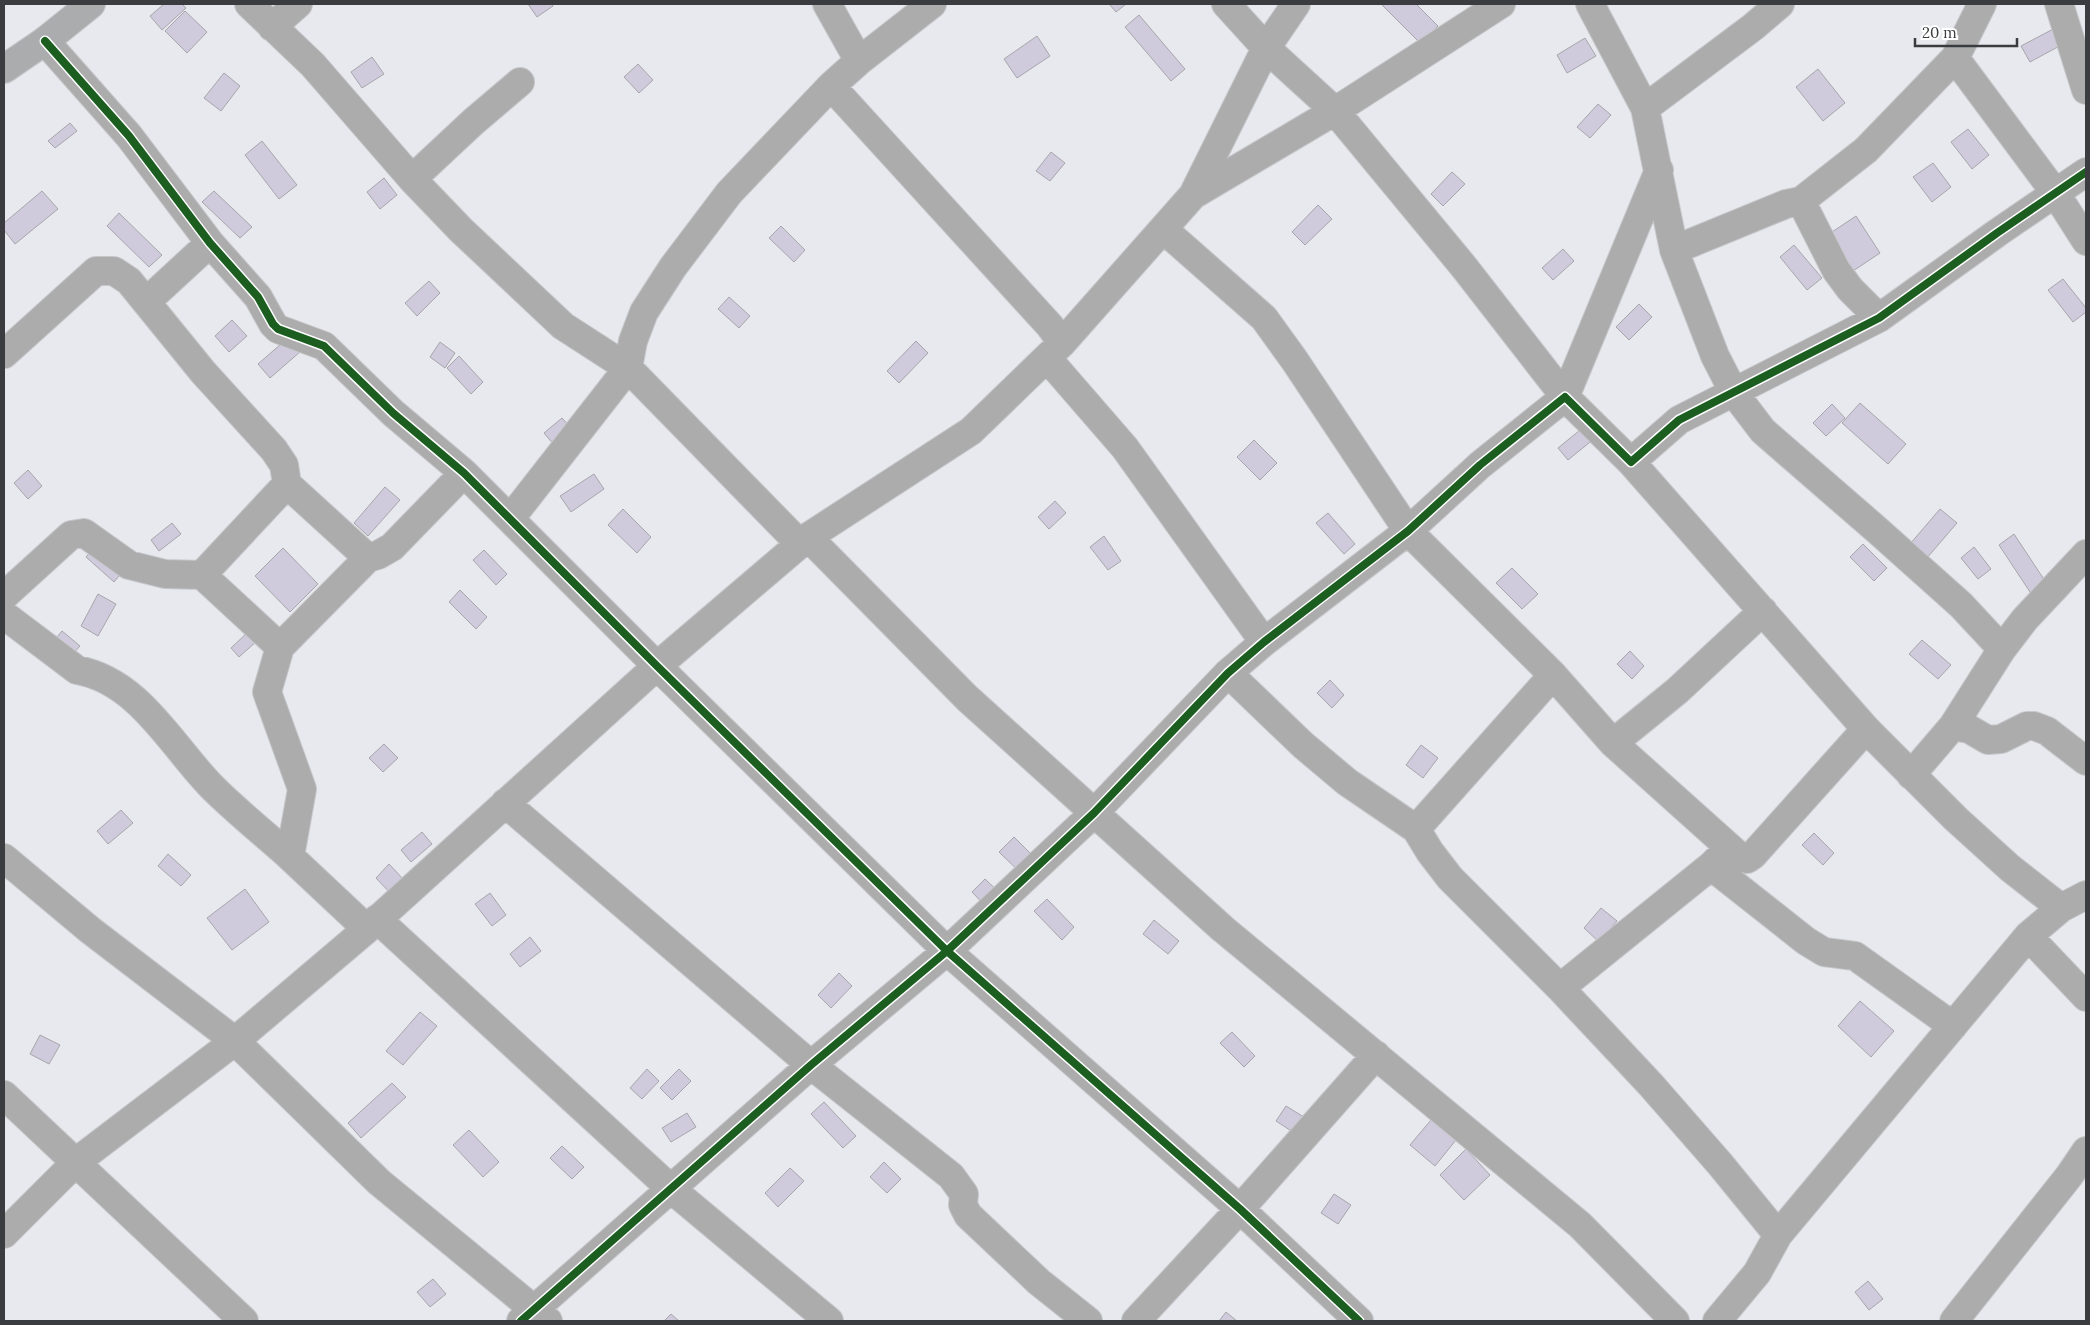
<svg xmlns="http://www.w3.org/2000/svg" width="2090" height="1325" font-family="Lora,serif">
	<rect width="100%" height="100%" fill="#e8e9ee"/>
	<path fill="#d0cadd" stroke="#a6a6aa" d="M164,4h18l4,4 -24,22 -12,-14z
		M528,4h24l1,2 -16,11z
		M1109,4h17l-10,8z
		M1381,4h35l22,22 -18,17z
		M185,11l22,21 -20,21 -22,-22z
		M1139,15l46,54 -14,12 -46,-54z
		M2057,27l8,16 -35,19 -9,-16z
		M1037,36l13,20 -33,22 -13,-19z
		M1585,38l11,18 -29,17 -10,-18z
		M372,57l12,17 -22,14 -11,-16z
		M638,64l15,16 -14,13 -15,-16z
		M1818,69l27,34 -22,18 -27,-34z
		M224,73l16,13 -19,25 -17,-13z
		M1598,104l13,11 -21,23 -13,-11z
		M70,123l7,8 -22,17 -7,-7z
		M1968,129l21,26 -17,14 -21,-27z
		M262,141l35,44 -18,14 -34,-44z
		M1051,152l14,11 -15,18 -14,-10z
		M1933,163l18,24 -19,15 -19,-25z
		M1452,172l13,12 -22,22 -12,-12z
		M384,178l13,17 -17,14 -13,-17z
		M42,191l16,18 -43,35 -11,-14v-7z
		M214,191l38,36 -12,11 -38,-36z
		M1318,205l14,14 -27,26 -13,-13z
		M119,213l43,42 -13,12 -42,-41z
		M1856,216l24,37 -27,18 -24,-37z
		M781,226l24,24 -11,12 -25,-24z
		M1794,245l28,33 -15,12 -27,-33z
		M1563,249l11,12 -21,19 -11,-12z
		M2063,279l23,29v4l-13,10 -25,-32z
		M429,281l11,12 -23,23 -12,-13z
		M729,297l21,19 -11,12 -21,-19z
		M1639,304l13,13 -23,23 -13,-13z
		M232,320l15,16 -18,16 -14,-16z
		M289,337l12,14 -31,27 -12,-14z
		M916,341l12,12 -29,30 -12,-12z
		M440,342l15,11 -10,15 -15,-11z
		M459,356l24,26 -12,12 -24,-26z
		M1860,403l46,41 -18,20 -46,-41z
		M1832,404l13,14 -19,18 -13,-13z
		M562,418l10,11 -18,16 -10,-12z
		M1585,426l10,12 -27,22 -10,-12z
		M1254,440l23,23 -17,17 -23,-23z
		M28,470l14,16 -14,13 -14,-16z
		M594,474l10,15 -33,23 -11,-16z
		M385,487l15,13 -32,36 -14,-13z
		M1055,501l11,12 -17,16 -11,-12z
		M623,509l28,28 -14,16 -29,-28z
		M1940,509l17,14 -31,36 -16,-15z
		M1328,513l27,31 -11,10 -28,-31z
		M172,523l9,11 -22,17 -8,-11z
		M2014,534l35,53 -15,11 -35,-53z
		M1104,536l17,25 -13,9 -18,-23z
		M97,544l28,25 -11,13 -28,-25z
		M1863,544l24,24 -13,13 -24,-24z
		M1974,547l17,22 -13,10 -17,-21z
		M283,548l35,36 -28,28 -35,-36z
		M484,550l23,24 -11,11 -23,-25z
		M1512,568l26,26 -16,15 -26,-26z
		M460,590l27,27 -11,12 -27,-27z
		M98,594l18,10 -18,32 -17,-10z
		M62,631l18,15 -10,11 -17,-15z
		M248,632l9,9 -18,16 -8,-9z
		M1922,640l29,25 -13,14 -29,-25z
		M1630,651l14,15 -12,13 -15,-15z
		M1330,680l14,15 -12,13 -15,-15z
		M384,744l14,14 -15,14 -14,-14z
		M1421,745l17,13 -15,20 -17,-13z
		M121,810l12,13 -25,21 -11,-13z
		M422,832l10,12 -21,18 -10,-12z
		M1814,833l20,20 -11,12 -21,-20z
		M1014,837l26,26 -14,15 -27,-26z
		M168,854l23,21 -10,11 -23,-20z
		M389,864l16,17 -13,14 -16,-17z
		M985,879l22,21 -14,14 -21,-22z
		M245,889l24,33 -37,28 -25,-32z
		M490,893l16,22 -14,11 -17,-22z
		M1047,899l27,28 -12,13 -28,-29z
		M1601,908l16,13 -18,21 -15,-14z
		M1154,920l25,21 -11,13 -25,-20z
		M530,937l11,14 -21,16 -10,-13z
		M839,973l13,13 -21,22 -13,-13z
		M1860,1001l34,30 -23,26 -33,-31z
		M420,1012l17,14 -34,39 -17,-14z
		M1232,1032l23,24 -11,11 -24,-24z
		M40,1035l20,10 -11,19 -19,-10z
		M647,1069l12,12 -17,18 -12,-11z
		M679,1069l12,12 -19,19 -12,-12z
		M392,1083l14,14 -45,41 -13,-15z
		M824,1102l32,34 -13,12 -32,-34z
		M1286,1106l26,16 -10,16 -26,-17z
		M687,1113l9,14 -25,15 -9,-14z
		M1431,1120l25,20 -21,26 -25,-21z
		M469,1130l30,32 -16,15 -30,-32z
		M562,1146l22,21 -12,12 -22,-21z
		M1466,1149l24,26 -26,25 -24,-25z
		M884,1162l17,17 -14,14 -17,-16z
		M790,1168l14,13 -26,26 -13,-14z
		M1334,1194l17,11 -13,19 -17,-11z
		M433,1279l13,15 -16,13 -13,-15z
		M1868,1281l15,18 -14,11 -14,-18z
		M1226,1312l11,9h-18z
		M671,1314l8,7h-15z"/>
	<g fill="none" stroke-linecap="round" stroke-linejoin="round">
		<defs>
			<path id="street" d="M249,4l64,61 99,114 49,51 102,96 65,42 172,176
				M827,4l32,57
				M1226,4l40,44 69,63 129,156 101,130 94,-227
				M1590,4l55,104 29,142 41,106 19,37 29,38 114,99 84,75 41,44
				M2059,4l27,86
				M272,27l26,-23
				M45,41l84,95 81,107 48,54 15,27 5,5 46,17 69,67 71,60 193,193 290,285 293,258 119,112
				M1955,58l101,136 30,47
				M831,86l219,240 12,17
				M1645,108l108,-81 27,-23
				M412,179l61,-57 47,-40
				M1193,195l142,-84 166,-107
				M1801,201l65,-51 89,-92 27,-54
				M1163,229l101,89 31,43 113,170 145,144 60,68 126,113 8,3 6,-4 113,-126
				M1674,250l112,-46 15,-3 35,69 14,19 29,29
				M146,302l64,-59
				M4,354l92,-83h18l15,10 74,91 71,78 10,15 3,19 81,74
				M1047,358l78,90 139,194
				M1631,462l235,267 90,90 54,49 51,40
				M510,519l118,-151 5,-27 11,-29 29,-45 56,-74 102,-107 28,-25 73,-57
				M808,537l159,161 256,231 357,296 95,96
				M202,575l85,-91
				M4,596l67,-61 13,-2 45,32 36,9 37,1 78,72 -13,45 35,97 -12,67
				M4,615l73,55c62,11 94,75 135,117 23,23 49,44 74,66 27,25 54,51 81,76
				M280,647l88,-89 10,-3 14,-8 72,-74
				M1228,673l75,72 44,37 69,47 14,23 20,26 110,110 91,97 69,79 58,71
				M1953,726l16,3 19,11 13,-1 26,-13h7l13,5 39,30
				M1613,743l64,-52 86,-80
				M1911,775l42,-49 49,-77 23,-30 61,-65
				M505,803l306,262 140,111 13,18 -1,11 5,10 71,67 49,39
				M1416,829l137,-154
				M4,858l86,72 145,111 144,141 169,139
				M1711,866l95,75 18,11 31,4 98,70
				M377,919l293,269 159,133
				M2028,936l58,61
				M1560,988l151,-122 12,-12
				M4,1095l240,226
				M4,1234l72,-72 159,-121 132,-112 290,-263 151,-129 163,-106 91,-88 131,-148 73,-147 30,-44
				M521,1321l290,-256 136,-114 147,-138 134,-140 36,-31 144,-111 72,-66 85,-68 66,65 48,-42 200,-102 118,-85 89,-61
				M1136,1321l104,-112 136,-154
				M1717,1321l40,-48 21,-38 250,-299 33,-28 25,-13
				M1954,1321l115,-145 17,-25"/>
			<path id="secondary" d="M4,69l41,-28 46,-37"/>
		</defs>
		<use href="#street" stroke="#c6c7ca" stroke-width="30"/>
		<use href="#secondary" stroke="#c6c7ca" stroke-width="30"/>
		<use href="#street" stroke="#acacad" stroke-width="28"/>
		<use href="#secondary" stroke="#abacae" stroke-width="28"/>
		<defs>
			<path id="cycleway" d="M45,41l84,95 81,107 48,54 15,27 5,5 46,17 69,67 71,60 193,193 290,285 293,258 119,112
				M521,1321l290,-256 136,-114 147,-138 134,-140 36,-31 144,-111 72,-66 85,-68 66,65 48,-42 200,-102 118,-85 89,-61"/>
		</defs>
		<use href="#cycleway" stroke="#fff" stroke-width="11"/>
		<use href="#cycleway" stroke="#1b5e20" stroke-width="8"/>
	</g>
	<rect width="2090" height="1325" fill="none" stroke="#3b3c3f" stroke-width="10"/>
	<path d="M1915 38v8h102v-8" fill="none" stroke="#3b3c3f" stroke-width="2.5"/>
	<text x="1922" y="38" font-size="15" fill="#3b3c3f" stroke="#ffffff" stroke-width="4" paint-order="stroke">20 m</text>
</svg>
